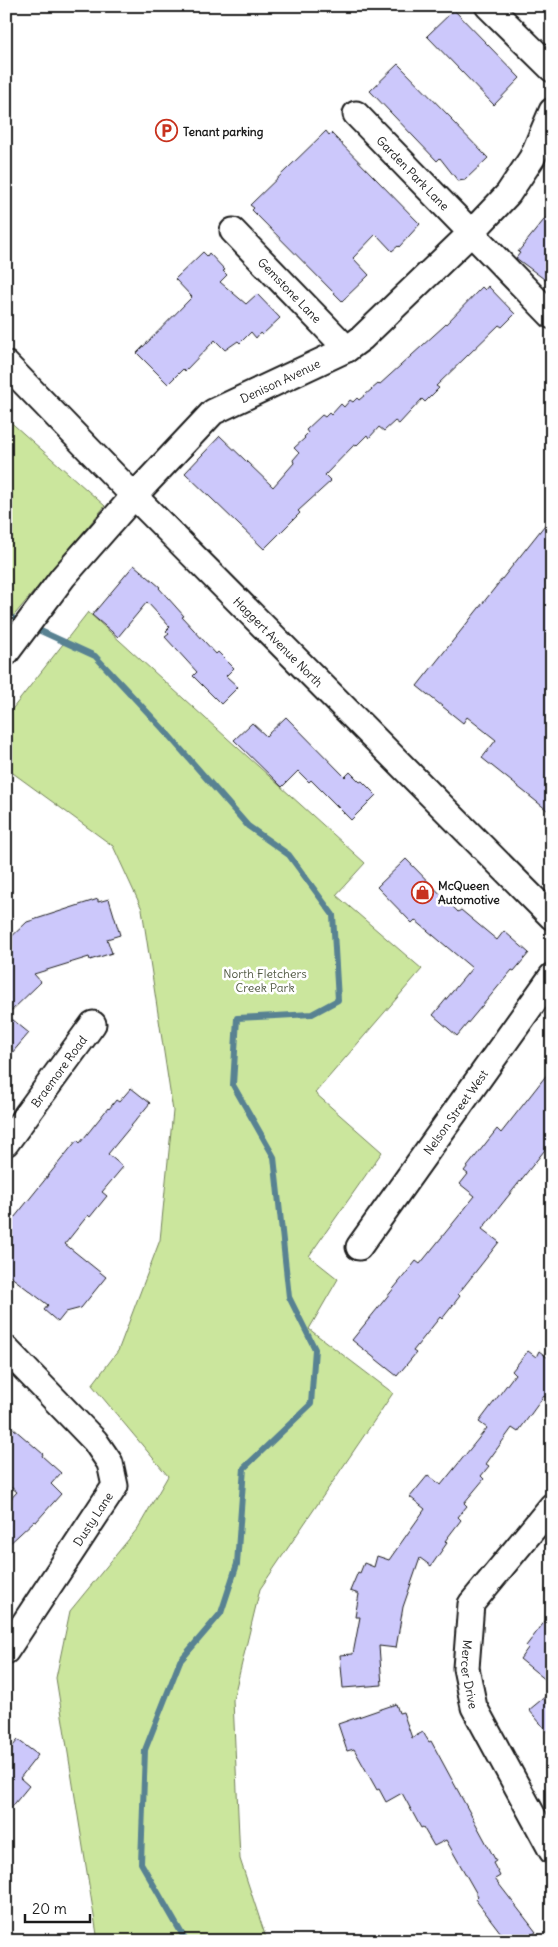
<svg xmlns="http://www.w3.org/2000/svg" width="558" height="1947" font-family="Delius,sans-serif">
	<rect width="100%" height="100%" fill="#fff"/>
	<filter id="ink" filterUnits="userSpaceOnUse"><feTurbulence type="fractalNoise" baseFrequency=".02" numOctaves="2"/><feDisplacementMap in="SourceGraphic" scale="10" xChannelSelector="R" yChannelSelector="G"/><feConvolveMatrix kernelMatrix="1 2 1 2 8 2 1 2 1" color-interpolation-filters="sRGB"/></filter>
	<g filter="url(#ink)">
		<path fill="#cbe69d" stroke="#74815c" d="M6,418l99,88 -99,119z
			M88,612l277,251 -29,32 86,74 -107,124 67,59 -73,104 29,23 -29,50 84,64 -133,196 -27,111 7,159 27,82h-169l-42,-263 14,-67 68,-83 30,-52 -76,-91 26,-34 42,-111 13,-129 -31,-202 -29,-63 -107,-78v-51z"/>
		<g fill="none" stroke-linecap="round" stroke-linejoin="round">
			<path stroke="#588292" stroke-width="6" d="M6,615l17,8
				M32,627l63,29 69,74 84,96 41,29 44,60 5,85 -26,14 -75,4 -4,67 41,72 15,140 26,52 -4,55 -67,64 -7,96 -16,49 -41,48 -35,89 -4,113 45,78"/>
		</g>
		<path fill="#ccc8fb" stroke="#1c1c1c" d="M454,10l66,68 -26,27 -67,-69z
			M398,64l54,55 -1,1 37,38 -23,22 -7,1 -18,-23 -3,3 -67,-70z
			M326,131l3,4 2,-2 89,91 -21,23 -1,-1 -6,5 -16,-17 -23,24 16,17 -27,26 -90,-91 2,-2 -4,-3z
			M552,210v75l-36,-27 4,-5 -2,-1z
			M203,252l4,4 2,-3 16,17 -2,1 4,4 -7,7 26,22 11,-10 23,24 -18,17 -2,-2 -4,5 -5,-6 -11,11 -2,-2 -13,9 -10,-10 -30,31 -2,-2 -15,15 -31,-31 55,-56 -17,-18z
			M488,286l27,28 -13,13 -3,-2 -63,61 3,2 -14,14 -3,-3 -23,25 -4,-3 -11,10 -5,-4 -10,11 -2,-3 -11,11 -2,-1 -29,30 6,6 -33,30 2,2 -36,36 -79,-76 35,-37 53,51 21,-24 -1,-3 6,-7 -5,-5 11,-10 -1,-1 4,-4 -2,-3 16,-15 3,2 4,-4 2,2 10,-11 3,3 6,-7 3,2 4,-4 2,2 19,-16 1,1 65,-59 38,-39 3,3z
			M552,516v298l-70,-56 14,-18 -29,-23 -4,6 -46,-37z
			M134,565l26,22 -1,1 25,28 -2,1 34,37 2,-2 16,16 -8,8 12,11 -17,17 -28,-28 4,-4 -32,-35 4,-3 -3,-3 4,-4 -23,-25 -29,35 -26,-22z
			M286,717l59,60 5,-5 10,10 2,-1 14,14 -25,25 -40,-40 -2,2 -11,-11 -16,16 -48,-47 18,-17 14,13z
			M406,859l52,53 3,-2 36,30 7,-9 25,22 -15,18 -2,-1 -55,66 -24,-21 39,-47 -57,-48 -3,3 -35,-36z
			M98,899v3l11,-3 11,36 -13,4 5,14 -22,7 -1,-3 -55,17 7,8 -34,33 22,18 -23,27v-118l21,-20z
			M552,1068v73l-70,88 17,13 -41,52 2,2 -18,23 -2,-2 -27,34 3,2 -19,23 -45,-36 64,-79 4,3 55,-68 -15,-12 8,-10 -4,-3 33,-42 4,4z
			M131,1088l19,15 -42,51 15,13 -21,25 5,4 -17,21 -2,-2 -23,29 41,33 -25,31 -15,4 -8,10 -14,-12 4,-5 -42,-32v-45l71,-88 3,3 28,-35 1,1 7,-9 3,2z
			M528,1351l8,6 3,-6 13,10v40l-8,-5 -26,36 -6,-4 -26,36 3,2 -8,10 3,3 -20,24 3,3 -9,11 3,3 -16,21 2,2 -16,23 -11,-8 -17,49 -7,41 -17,-2 3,39 -39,3 -3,-33 13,-1 7,-37h-5l4,-23 -9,-3 8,-19 2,1 4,-10 10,4 3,-11 12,4 36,-51 -15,-12 18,-22 13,10 46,-57 -8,-6 36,-48 -3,-3z
			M6,1422l37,32 -1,2 19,17 -10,11 10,10 -25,28 -2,-1 -28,26v-43l11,-12 -11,-9z
			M552,1612v73l-32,-26 8,-11 -2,-2z
			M552,1691v46l-23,-27z
			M396,1704l3,9 4,-1 9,26 11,-6 6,10 2,-1 65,120 -3,2 7,13 -5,3 41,53 -12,9h-17l-32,-42 3,-3 -32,-56 -12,6 -11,-19 -2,1 -19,-35 -16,9 -7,-13 -2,1 -23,-41 -7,2 -9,-27z
			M18,1740l20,15 -18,23 9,8 -23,28v-60z"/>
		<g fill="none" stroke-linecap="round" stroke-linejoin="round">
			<defs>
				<g id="minor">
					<path d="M488,6l64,63"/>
					<path id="s1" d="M356,114l196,202"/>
					<path id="s2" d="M233,231l114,118"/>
					<path id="s3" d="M6,364l128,132 418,421"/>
					<path id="s4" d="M6,653l57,-76 71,-81 79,-84 134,-63 15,-11 109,-105 37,-39 24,-36 20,-47"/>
					<path id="s5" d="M6,1143l87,-119"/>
					<path id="s6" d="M359,1247l193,-271"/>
					<path d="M6,1349l89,92 15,22 5,23 -109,165"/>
					<path id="s7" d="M552,1506l-81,98 -5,64 8,39 78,144"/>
				</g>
			</defs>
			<use href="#minor" stroke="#1c1c1c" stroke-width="29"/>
			<use href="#minor" stroke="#fff" stroke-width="25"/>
		</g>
	</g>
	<defs>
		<symbol id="parking-ring" viewBox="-11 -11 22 22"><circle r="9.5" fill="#fff" stroke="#c8321e" stroke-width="1.5"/><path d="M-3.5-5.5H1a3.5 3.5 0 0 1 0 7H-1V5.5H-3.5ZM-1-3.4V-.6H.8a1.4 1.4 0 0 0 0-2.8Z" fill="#c8321e"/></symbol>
		<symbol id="shop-ring" viewBox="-11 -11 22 22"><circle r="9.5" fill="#fff" stroke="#c8321e" stroke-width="1.5"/><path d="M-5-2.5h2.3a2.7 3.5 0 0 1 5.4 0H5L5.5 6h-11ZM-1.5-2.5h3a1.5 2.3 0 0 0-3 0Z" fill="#c8321e"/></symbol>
	</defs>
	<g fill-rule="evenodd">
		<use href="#parking-ring" x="154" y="118" width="25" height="25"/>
		<use href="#shop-ring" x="410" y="880" width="25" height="25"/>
	</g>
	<g text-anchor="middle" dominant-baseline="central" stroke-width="5" stroke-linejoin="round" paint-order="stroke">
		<g font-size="12" font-weight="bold" fill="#1c1c1c" stroke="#fff" text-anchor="start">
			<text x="183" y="131">Tenant parking</text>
			<text x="438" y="885">McQueen<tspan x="438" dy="14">Automotive</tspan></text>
		</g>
		<g font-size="12" fill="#1c1c1c" stroke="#fff">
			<text stroke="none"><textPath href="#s1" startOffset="82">Garden Park Lane</textPath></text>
			<text stroke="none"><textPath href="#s2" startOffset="82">Gemstone Lane</textPath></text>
			<text stroke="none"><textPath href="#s4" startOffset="392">Denison Avenue</textPath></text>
			<text stroke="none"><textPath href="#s3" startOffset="389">Haggert Avenue North</textPath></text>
			<text stroke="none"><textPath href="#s5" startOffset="89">Braemore Road</textPath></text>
			<text stroke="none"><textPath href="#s6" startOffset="166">Nelson Street West</textPath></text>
			<text transform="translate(93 1519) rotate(-57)">Dusty Lane</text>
			<text stroke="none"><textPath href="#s7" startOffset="198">Mercer Drive</textPath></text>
		</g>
		<g font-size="12" fill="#515943" stroke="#fff">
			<text x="265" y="973">North Fletchers<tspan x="265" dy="14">Creek Park</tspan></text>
		</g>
	</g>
	<rect width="558" height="1947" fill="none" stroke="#fff" stroke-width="25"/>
	<rect x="12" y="12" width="533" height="1922" fill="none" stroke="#1c1c1c" stroke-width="2" filter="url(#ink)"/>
	<path d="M25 1914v8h65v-8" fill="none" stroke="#1c1c1c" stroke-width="2.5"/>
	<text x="32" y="1914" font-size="15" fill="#1c1c1c" stroke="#ffffff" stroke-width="4" paint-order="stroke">20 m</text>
</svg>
